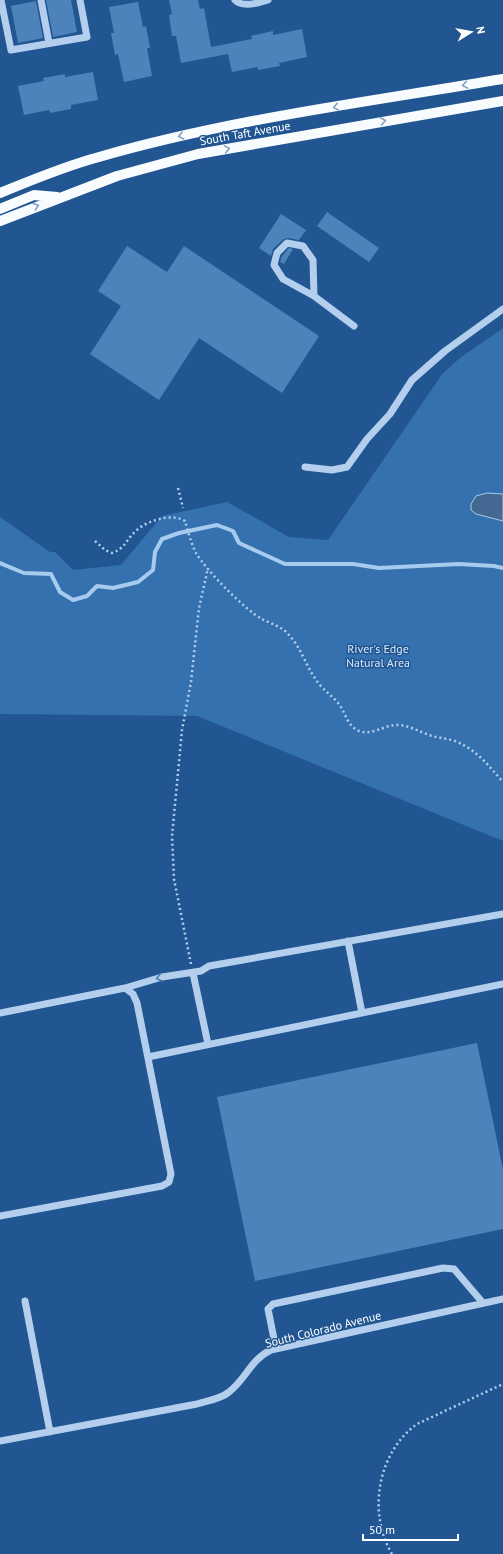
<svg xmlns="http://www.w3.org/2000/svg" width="503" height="1554" font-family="'PT Sans',sans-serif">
	<rect width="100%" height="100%" fill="#215692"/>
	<path fill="#3571af" d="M503,328v513l-306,-125 -197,-2v-197l50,35h5l18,18 48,-5 41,-49 65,-14 62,35 39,3 115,-167 17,-15z"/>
	<path fill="#436993" stroke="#a7cbee" d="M487,493l16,1v27l-27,-7 -5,-4v-6l5,-8z"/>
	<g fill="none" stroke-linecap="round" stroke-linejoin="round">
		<path stroke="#a7cbee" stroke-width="4" d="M0,563l24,10 27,1 9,18 13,8 14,-4 10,-10 16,2 25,-6 15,-12 2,-18 7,-13 17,-6 38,-8 16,6 6,12 46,21h68l26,4 80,-4 35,2 9,2"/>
	</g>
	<path fill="#4e82ba" d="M46,0h25l6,32 -24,5z
		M169,0h29l2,9 4,-1 7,39 41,-8 -1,-3 22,-5v4l29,-6 5,28 -28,6 1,3 -22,4 -1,-3 -25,5 -4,-18 -47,9 -5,-27h-4l-3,-21 3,-1z
		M36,1l7,37 -25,5 -7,-37z
		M138,2l5,25 3,-1 4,22h-3l5,28 -28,6 -6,-28 -3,1 -4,-22h3l-5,-26z
		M93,72l5,28 -27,5v4l-21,4 -1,-3 -25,5 -6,-29 26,-5 -1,-3 22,-4v3z
		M327,212l52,36 -10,14 -52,-36z
		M281,214l25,16 -7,10 -11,-2 -4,1 -11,10 -2,7 -12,-8z
		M127,246l40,26 17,-26 135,90 -37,57 -83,-55 -40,62 -69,-46 31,-48 -23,-15z
		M289,248l4,1 -9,15 -4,-2 2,-6z
		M477,1043l26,127v59l-248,52 -38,-184z"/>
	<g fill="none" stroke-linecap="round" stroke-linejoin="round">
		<path stroke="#b3cfed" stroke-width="2.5" stroke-dasharray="2 3" stroke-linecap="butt" d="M178,488l5,20
			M95,541l10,9 7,3c14,-5 14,-14 25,-23 11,-10 35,-17 48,-9 3,10 6,22 11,32 10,17 48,56 66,66 9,5 19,7 26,15 14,14 19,36 32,51 7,8 15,13 21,22 5,9 8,20 18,24 14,5 24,-6 38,-6 11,0 21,6 32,10 8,3 17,3 26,6 22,9 33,24 48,41
			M191,964l-17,-85 -2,-43 10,-106 9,-48 8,-74 9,-40
			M392,1554c-25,-42 -14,-102 25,-130l86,-40"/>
		<path stroke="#b3cfed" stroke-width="7" d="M1,0l10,50 76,-13 -7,-37
			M41,0l8,43
			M235,0c7,8 24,3 33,0
			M314,296l-31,-17 -9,-14 3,-12 10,-10 16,3 10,14 1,36 40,30
			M305,467l27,3 15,-3 20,-28 23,-25 22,-34 33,-29 58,-42
			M348,941l14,72
			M193,973l15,71
			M125,988l37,-11 39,-6 8,-5 294,-52
			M0,1013l125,-25 8,6 4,9 34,171 -2,8 -7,4 -162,30
			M148,1057l355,-73
			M25,1301l25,131
			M271,1350l3,-11 -6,-30 5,-5 170,-36 11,1 29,34
			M0,1441l197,-37c10,-3 24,-5 32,-12 17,-13 22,-33 42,-42l232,-51"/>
		<path stroke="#f9fcff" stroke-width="10" d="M0,193c32,-13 65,-27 99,-36 132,-38 269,-55 404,-78
			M0,209l34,-14 23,2
			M0,221l117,-45 81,-22 305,-53"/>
	</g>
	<defs><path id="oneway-chevron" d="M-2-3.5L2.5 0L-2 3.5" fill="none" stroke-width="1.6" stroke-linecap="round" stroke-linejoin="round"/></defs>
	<g stroke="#82a1c3">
		<use href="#oneway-chevron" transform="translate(465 85) rotate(170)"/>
		<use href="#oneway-chevron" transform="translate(336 107) rotate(170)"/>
		<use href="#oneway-chevron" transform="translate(383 121) rotate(-10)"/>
		<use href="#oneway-chevron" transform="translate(181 136) rotate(167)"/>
		<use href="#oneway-chevron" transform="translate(227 149) rotate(-10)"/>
		<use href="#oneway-chevron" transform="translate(36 206) rotate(-20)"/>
	</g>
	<use stroke="#4d7aad" href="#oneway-chevron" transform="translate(159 978) rotate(166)"/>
	<g text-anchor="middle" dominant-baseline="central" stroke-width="3" stroke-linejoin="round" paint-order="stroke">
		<g font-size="12" fill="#fff" stroke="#215692">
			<text transform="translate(245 133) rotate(-10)">South Taft Avenue</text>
			<text transform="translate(323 1329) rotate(-14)">South Colorado Avenue</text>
		</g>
		<g font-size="12" fill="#d9e9fa" stroke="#215692">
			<text x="378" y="648">River's Edge<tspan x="378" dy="14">Natural Area</tspan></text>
		</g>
	</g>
	<g transform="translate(471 32) rotate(79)" stroke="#215692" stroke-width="3" paint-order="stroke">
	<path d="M0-3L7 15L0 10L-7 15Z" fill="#ffffff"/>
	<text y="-6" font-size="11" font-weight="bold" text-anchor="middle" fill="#ffffff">N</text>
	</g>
	<path d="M363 1534v6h95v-6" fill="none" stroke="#ffffff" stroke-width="2"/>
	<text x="369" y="1534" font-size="12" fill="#ffffff" stroke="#215692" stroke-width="3" paint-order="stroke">50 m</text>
</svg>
